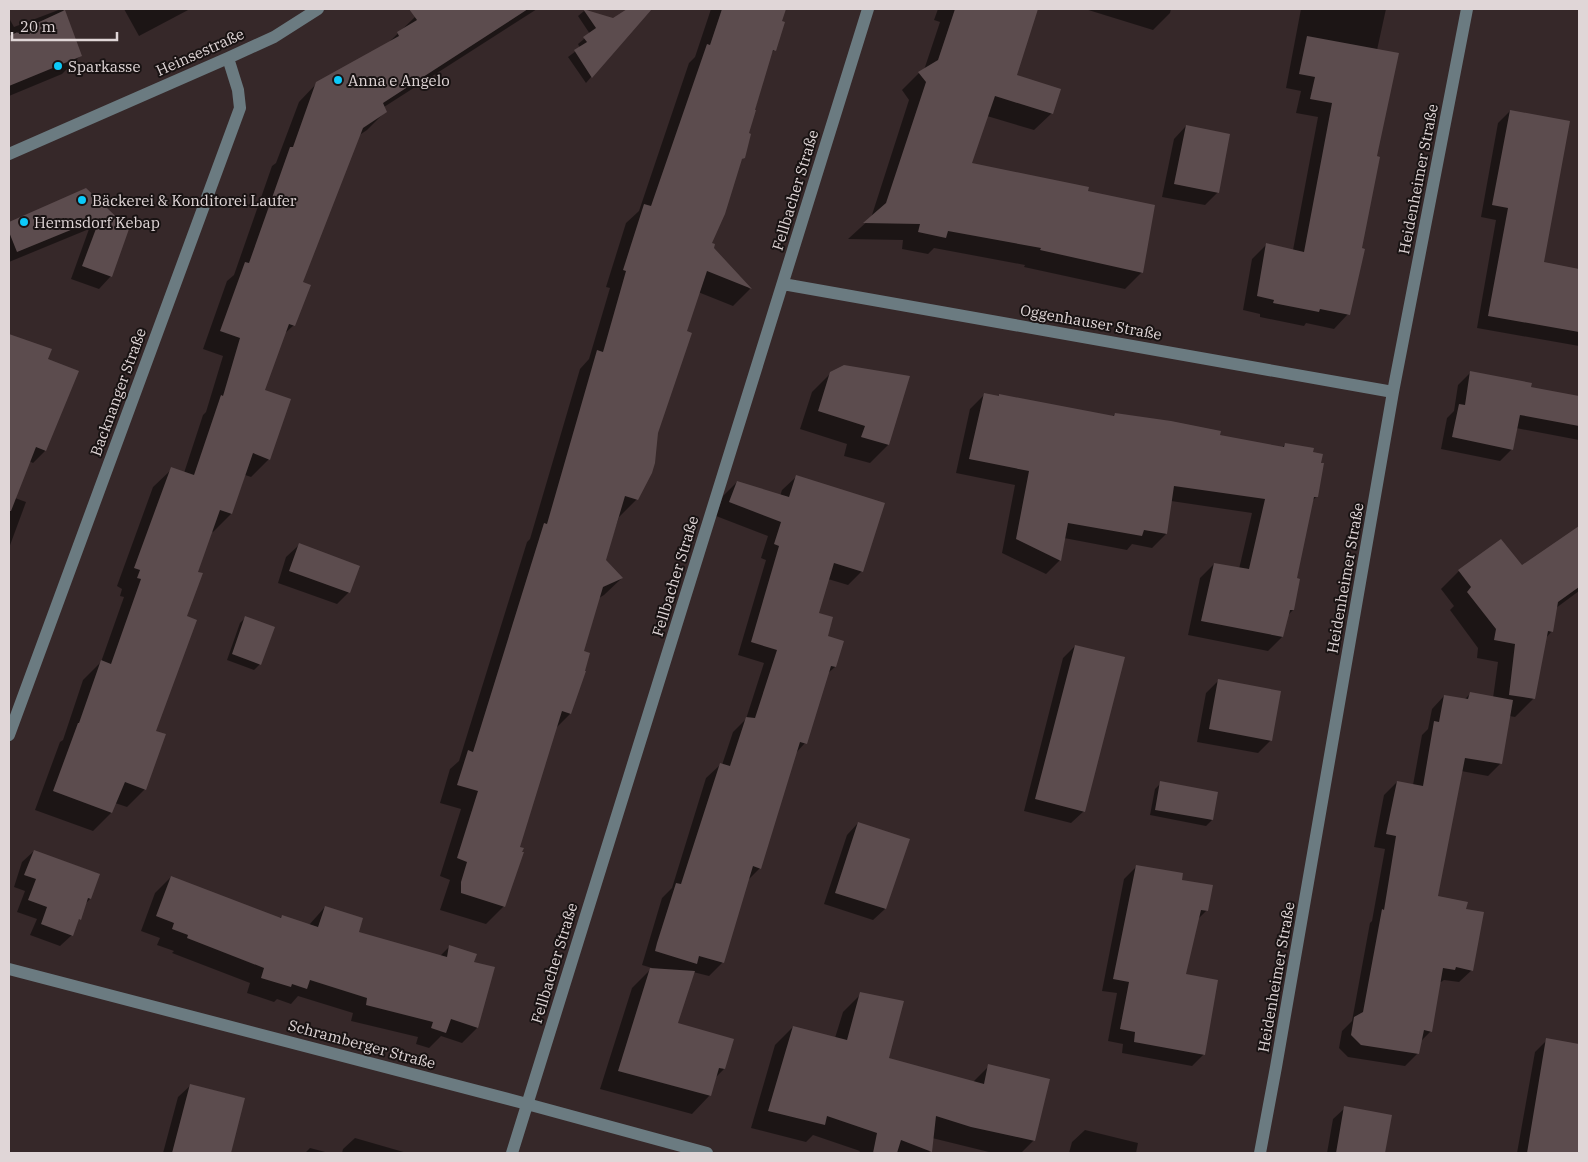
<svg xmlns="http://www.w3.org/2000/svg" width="1588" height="1162" font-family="'IBM Plex Serif',serif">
	<rect width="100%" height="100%" fill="#362829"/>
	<path fill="#0007" d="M61,9h2l17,47 -18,18 -53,22v-78l5,9z
		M124,9h66l-51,27z
		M428,9h109l-153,98 1,5 -18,18 -9,6 -56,147 -8,42 -11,10 -19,56 5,68 -18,18 -6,-2 -14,39 -18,18 -2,-1 -15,41 -42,159 -9,58 -18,18 -12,-4 -4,10 -18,18 -58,-21 25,-68 3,-2 20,-60 18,-18 23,-65 -4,-1 2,-7 -5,-3 36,-99 19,-18 12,4 19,-58 3,-3 17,-56 -20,-7 24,-68 7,-6 38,-109 4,-3 23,-61 18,-19 70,-39 28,-27z
		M629,9h21l-64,74 -18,-26 12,-9 -2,-4 12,-10 -12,-18 6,-5 29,8z
		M711,9h74l-5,13 -6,28 -4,5 -22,79 -4,23 -5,5 -29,82 2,5 38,40 -17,17 -35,-14 -61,207 -18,18 -15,44 18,17 -18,17 -5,3 -16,54 -13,62 -15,15 -37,119 -14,58 -18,18 -46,-14 10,-30 -10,-4 21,-67 -21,-6 10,-34 9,-8 68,-219 3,-3 50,-170 9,-10 21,-71 -4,-1 20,-64 13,-12 50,-148 6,-6z
		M938,9h98l-20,67 36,37 -18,17 -47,-14 -17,48 116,28 56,80 -17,17 -101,-22 1,-2 -91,-17 -6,6 -26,-5 1,-9 -55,-1 23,-21 38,-118 -7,-10 17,-17 5,-3 16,-48 -6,-2z
		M1085,9h86l-1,4 -17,17z
		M1301,9h85l-9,41 -2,107 -27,157 -14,15 -28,-6 -2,3 -44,-9v-3l-17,-4 9,-51 15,-15 26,6 25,-133 -22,-4 5,-22 -15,-3z
		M1510,111l32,152 37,7v76l-102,-18 19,-108 -15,-3 17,-94z
		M1186,126l32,66 -13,13 -43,-8 12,-58z
		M86,190l42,39 -17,47 -12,13 -28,-10 18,-50 -80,33v-39z
		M14,337l32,23 -1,91 -12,12 -4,-2 -14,37 11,4 -17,46v-206z
		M831,373l77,4 -20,68 -18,18 -26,-7 3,-12 -47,-15 12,-37z
		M1470,373l59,15 50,9v43l-63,-12 -4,21 -12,12 -59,-12 6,-31 7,-7 4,-26z
		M984,395l128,22 3,-3 103,22 64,12 3,-4 27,9 5,43 -6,6 -15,77 -3,31 -6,6 -5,21 -14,14 -80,-16 12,-57 14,-14 25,5 13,-56 -81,-12 -5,33 -14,14 -20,-4 -5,6 -63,-12 -4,22 -14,14 -44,-21 13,-68 -59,-12 14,-64z
		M796,477l66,94 -14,14 -20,-6 -11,35 10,23 8,30 -8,7 -22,69 -10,11 -35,114 -13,13 -25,82 -13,13 -16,-4 -16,52 47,45 -9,9 -5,17 -18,19 -92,-25 32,-101 20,-20 -10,-3 20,-67 10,-10 34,-110 14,-13h2l11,-33 13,-13 18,-56 -26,-8 28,-95 -5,-2 7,-22 -52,-20 7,-20 14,-14 43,14 2,-6z
		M1579,528v63l-23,17 -4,23 -7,8 -12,60 -18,18 -6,-1 -9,48 -12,12 -27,-5 -24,126 28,13 7,60 -13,12 -15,-2 -3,2h-2l-8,49 -11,11 -2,11 -13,13 -57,-9 -9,-9 3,-17 10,-10 18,-98 2,-2 13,-72 -11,-2 10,-52 13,-13 16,3 9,-50 6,-6 4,-20 12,-13 20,4 6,-6 23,4 5,-36 -21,-4 1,-10 -28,-38 4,-4 -13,-17 18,-18 62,-4z
		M299,545l50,47 -12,12 -59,-21 8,-26z
		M246,617l14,47 -6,6 -27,-10 13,-37z
		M1075,646l9,165 -13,12 -47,-12 39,-153z
		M1218,681l53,59 -13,13 -61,-11 9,-49z
		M1161,783l51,37 -6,6 -56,-11 5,-26z
		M858,823l27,86 -12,11 -49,-16 23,-69z
		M34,851l65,23 -9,25 -5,5 -13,31 -12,11 -30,-11 7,-16 -20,-7 8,-21 -11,-4 8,-25z
		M1136,867l44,14 27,29 -10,10 -12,55 19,79 -12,12 -70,-13 1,-9 -15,-3 9,-48 -15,-2 22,-112z
		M171,877l108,42 3,-3 27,9 16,-18 33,26 82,23 10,-10 22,17 22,5 -17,60 -15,15 -21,-7 -12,12 -13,-4 2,-7 -67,-16 2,-8 -55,-17 -7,8 -14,-5 -3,3 -27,-9 3,-10 -78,-30 2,-2 -17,-6 3,-7 -19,-7 14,-38z
		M861,994l26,65 86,23 16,-16 45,74 -13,13h-28l-61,-15 -2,13 -2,2h-69l1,-2 -47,-16 -7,7 -55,-14 24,-83 18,-18 42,11 8,-26z
		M1547,1040l32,5v108h-62l18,-101z
		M191,1085l53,13 -14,55h-67l15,-56z
		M1345,1108l45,8 -6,37h-57l6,-34z
		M1085,1130l53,13 -2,10h-67l3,-11z
		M355,1138l52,15h-65l1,-4z
		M310,1148l19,5h-24z"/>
	<path fill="#5c4c4e" d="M409,9h119l-145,94 4,9 -24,16 -60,154 8,3 -16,41 -6,-2 -24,66 26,9 -21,61 -17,-7 -21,61 -12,-4 -22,62 5,1 -16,43 10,4 -41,111 10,3 -20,56 -21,-8 -13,31 -59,-22 25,-68h1l22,-63 10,4 30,-85 -4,-1 3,-8 -6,-2 37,-101 23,8 27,-80 2,1 17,-58 -20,-7 25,-69 4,1 41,-116h3l23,-65 83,-46 -2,-4 20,-12z
		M583,9l30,9 14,-9h25l-60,69 -18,-28 13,-8 -4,-5 13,-9z
		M722,9h64l-4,12 3,1 -9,29 -3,-1 -18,60h1l-7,23 2,1 -6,24 -3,1 -17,55 -13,29 3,1 -1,4 38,41 -45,-18 -20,60 5,2 -34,100 -3,30 -3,10 -14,27 -13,-4 -19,64 17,18 -20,9 -19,64 6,2 -5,18h1l-15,43 -9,-3 -42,136 4,1 -2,4h2l-19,55 -44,-14v-11l6,-20 -10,-4 21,-67 -21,-6 11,-35 5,2 71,-229 3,1 50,-174 6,2 23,-81 -3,-1 21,-66 7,2 56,-162 3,1z
		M955,9h83l-21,66 44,14 -8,25 -58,-18 -23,67 117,24 -1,4 67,14 -12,68 -103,-23 1,-2 -93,-17 -2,7 -28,-6 2,-8 -57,-1 23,-20 40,-121 -8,-10 20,-12z
		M65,10l17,46 -73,30v-50z
		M1307,36l92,17 -22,103 3,1 -18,91 3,1 -15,66 -30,-6 -1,3 -46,-9 1,-3 -17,-4 9,-53 38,9 28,-149 -22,-4 5,-22 -16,-3z
		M1510,110l60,11 -26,141 35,7v63l-91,-16 20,-108 -16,-3z
		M1186,125l44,9 -11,59 -45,-9z
		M86,188l43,41 -17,48 -30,-11 18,-48 -83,34 -8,-20v-10z
		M9,334l43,15 -4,10 31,12 -33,80 -10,-4 -25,64h-2z
		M844,365l66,11 -21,69 -28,-8 4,-11 -47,-15 12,-39z
		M1470,371l62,12 -1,4 48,9v30l-59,-11 -7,35 -61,-13 7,-33 6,1z
		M984,393l15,3v-2l115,22 1,-3 56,8 50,10 -1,4 64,12 1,-4 29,5 -1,4 10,2 -2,9h3l-6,34h-4l-17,81 3,1 -6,31h-4l-7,27 -82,-16 13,-58 35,6 16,-70 -91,-13 -7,48 -23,-4 -2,6 -74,-13 -7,38 -45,-22 13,-68 -60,-12z
		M796,475l89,28 -22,69 -29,-9 -15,50 14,4 -5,19 16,5 -8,26 -5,-1 -24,78 -7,-2 -39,127 -8,-3 -29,97 -25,-7 -2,8 -42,-13 2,-8 19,-60 5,1 39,-121 10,3 16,-49 9,1 22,-68 -26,-8 28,-96 -5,-2 7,-22 -52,-20 8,-21 52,16z
		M1579,526v61l-21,15 -5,30 -5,-1 -13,68 -26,-4 6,-51 -21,-4 2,-11 -29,-37 4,-5 -13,-17 43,-31 21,26z
		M299,543l61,23 -10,27 -61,-22z
		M245,616l30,11 -14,38 -29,-11z
		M1075,645l50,12 -40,155 -50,-13z
		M1218,679l63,12 -9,50 -63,-12z
		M1470,692l43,8 -11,64 -37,-6 -27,138 30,6 -2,7 18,3 -11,59 -17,-4 -1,3 -12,-2 -11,64 -8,-2 -5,24 -58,-9 -10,-10 3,-18 9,-5 19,-103 2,1 12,-74 -10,-2 11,-53 26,5 11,-65 5,1 5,-27 24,4z
		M1160,781l58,11 -5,28 -58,-10z
		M858,822l52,17 -24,70 -51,-16z
		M34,850l66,24 -9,25 -3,-1 -7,22 -2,-1 -6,17 -32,-12 6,-17 -19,-7 8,-21 -12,-4z
		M1136,865l47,8 -1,7 31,5 -5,26 -7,-1 -15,64 32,6 -13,75 -71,-13 1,-10 -15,-3 9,-47 -16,-3z
		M171,876l110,42 1,-3 36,12 7,-21 38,12 -4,14 88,25 2,-12 28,9 -3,8 21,5 -17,61 -27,-9 -5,14 -15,-5 2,-6 -67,-17 1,-7 -57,-18 -3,9 -15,-5 -1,3 -30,-9 3,-10 -77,-30 1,-3 -16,-6 2,-6 -18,-7z
		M650,968l45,3 -17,52 56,16 -9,30 -6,-1 -8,28 -93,-25z
		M860,992l44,9 -15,57 95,26 4,-20 62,15 -15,62 -64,-14 -35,-11 -4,36 -31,-12 -4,13h-24l4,-20 -50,-17 -2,9 -57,-14 25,-85 54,14z
		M1546,1038l33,6v109h-52z
		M190,1084l55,14 -14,55h-59z
		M1344,1106l48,9 -7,38h-49z"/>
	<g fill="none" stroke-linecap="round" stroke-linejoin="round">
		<path stroke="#6b7b81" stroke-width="12" d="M9,154l219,-96 46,-21 44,-28
			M783,284l610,108
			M9,735l231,-627 -2,-18 -10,-32
			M9,969l518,135 180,49
			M512,1153l356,-1144
			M1260,1153l16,-86 117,-675 74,-383"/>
	</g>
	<g fill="#0ccafa" stroke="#191313" stroke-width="2">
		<circle cx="58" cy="66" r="5"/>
		<circle cx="338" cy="80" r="5"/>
		<circle cx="82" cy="200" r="5"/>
		<circle cx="24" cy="222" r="5"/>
	</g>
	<g text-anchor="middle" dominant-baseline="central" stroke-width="4" stroke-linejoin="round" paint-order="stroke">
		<g font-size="15" fill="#e0d6d7" stroke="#191313">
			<text transform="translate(200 52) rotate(-24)">Heinsestraße</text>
			<text transform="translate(1418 179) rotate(-79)">Heidenheimer Straße</text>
			<text transform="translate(795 190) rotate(-73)">Fellbacher Straße</text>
			<text transform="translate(1091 322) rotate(10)">Oggenhauser Straße</text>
			<text transform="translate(118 392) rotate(-70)">Backnanger Straße</text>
			<text transform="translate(675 576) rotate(-73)">Fellbacher Straße</text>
			<text transform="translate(1345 578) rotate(-80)">Heidenheimer Straße</text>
			<text transform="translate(554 963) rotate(-73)">Fellbacher Straße</text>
			<text transform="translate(1276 977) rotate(-80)">Heidenheimer Straße</text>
			<text transform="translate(362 1044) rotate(15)">Schramberger Straße</text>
		</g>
		<g font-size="15" fill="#e0d6d7" stroke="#191313" text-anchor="start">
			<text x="68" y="66">Sparkasse</text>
			<text x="348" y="80">Anna e Angelo</text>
			<text x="92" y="200">Bäckerei &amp; Konditorei Laufer</text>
			<text x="34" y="222">Hermsdorf Kebap</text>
		</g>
	</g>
	<rect width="1588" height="1162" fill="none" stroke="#e0d6d7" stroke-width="20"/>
	<path d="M12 32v8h105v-8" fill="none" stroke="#e0d6d7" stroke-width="2.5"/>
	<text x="20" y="32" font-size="15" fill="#e0d6d7" stroke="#191313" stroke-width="4" paint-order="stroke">20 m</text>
</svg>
